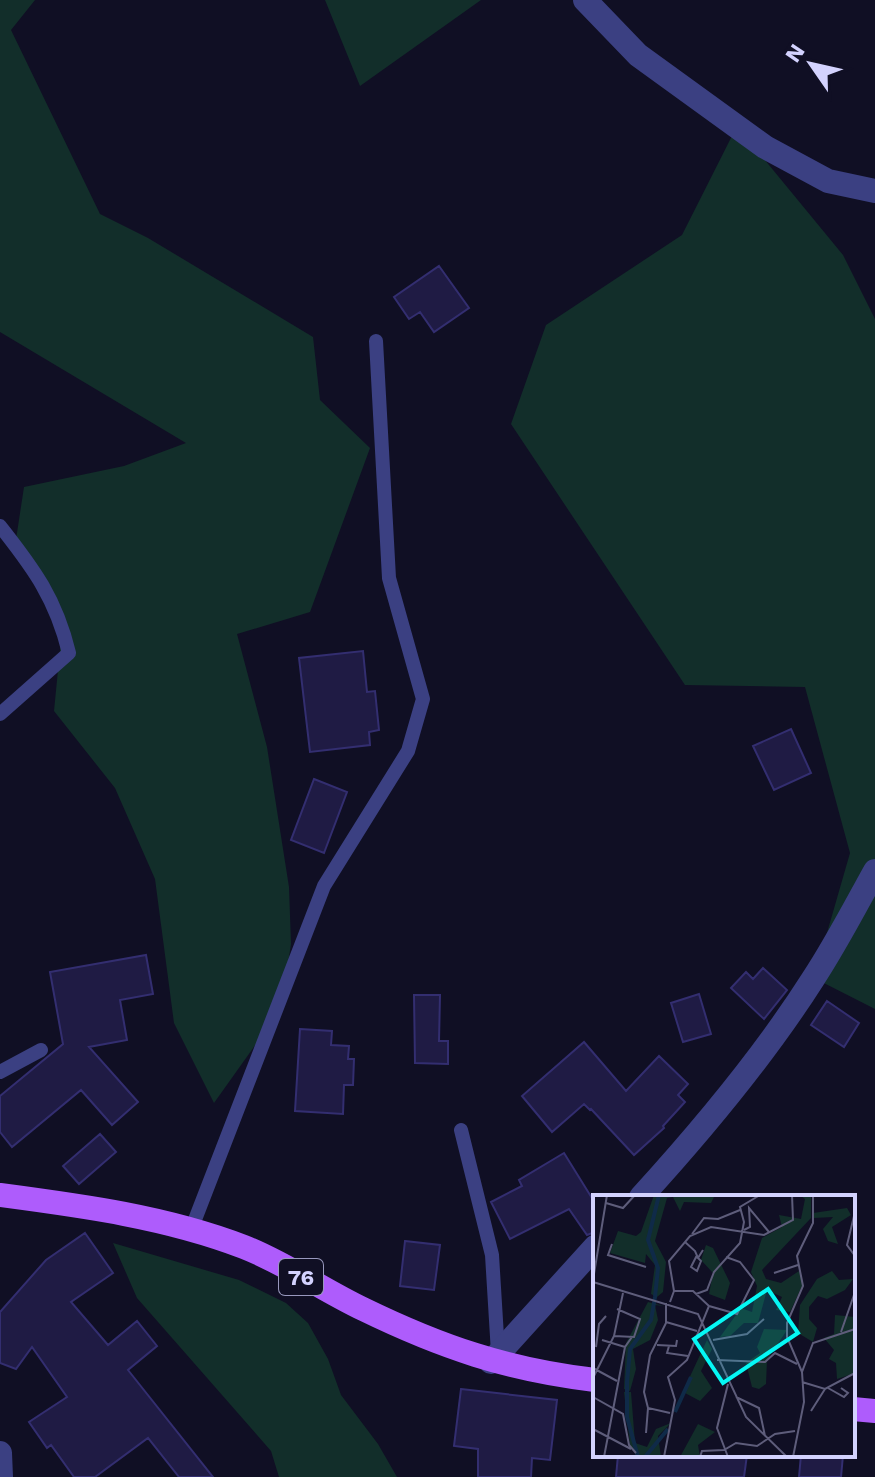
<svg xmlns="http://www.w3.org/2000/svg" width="875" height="1477" font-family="'Work Sans',sans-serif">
	<rect width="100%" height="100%" fill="#100f24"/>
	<path fill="#122e2a" d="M0,0h35l-24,30 89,184 48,24 165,99 7,63 50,48 -60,164 -73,22 30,113 22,140 2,57 -10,65 -67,94 -40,-80 -19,-144 -40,-91 -61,-77 9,-92 -48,-73 9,-59 100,-21 62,-23 -186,-111z
		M325,0h156l-121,86z
		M737,126l106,129 32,64v690l-61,-31 36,-125 -45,-166 -120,-2 -174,-261 35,-99 136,-90z
		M113,1243l126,37 47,23 22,20 20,36 13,36 37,49 19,33h-118l-8,-26 -134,-153z"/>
	<path fill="#1f1b44" stroke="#332e70" stroke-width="2" d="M439,266l30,42 -35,24 -14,-20 -11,7 -15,-22z
		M363,651l4,41 8,-1 4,39 -10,2 1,13 -60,7 -11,-94z
		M791,729l20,44 -37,17 -21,-44z
		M314,779l33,13 -23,61 -33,-13z
		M146,955l7,39 -33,6 7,40 -38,7 49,55 -26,23 -31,-35 -69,57 -12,-15v-36l63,-52 -13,-72z
		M763,968l24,22 -23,29 -33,-31 15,-16 7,7z
		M699,994l12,40 -28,8 -12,-39z
		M414,995h26l-1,46h9v23l-33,-1z
		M827,1001l32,22 -15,24 -33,-22z
		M300,1029l32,2 -1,14 18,1 -1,13h6l-1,26h-9l-1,29 -48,-3z
		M584,1042l42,49 33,-35 29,28 -10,11 7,7 -22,24 1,2 -30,27 -43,-46 -1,1 -6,-6 -32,28 -30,-36z
		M100,1134l16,18 -37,32 -16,-18z
		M564,1153l31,50v29l-8,3 -18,-26 -59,30 -19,-37 31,-16 -3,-6z
		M85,1233l28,40 -42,29 37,43 29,-24 20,25 -29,24 85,107h-34l-31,-39 -53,39h-21l-23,-32 -4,3 -18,-26 38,-25 -35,-50 -16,22 -16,-6v-51l46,-52z
		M405,1241l35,4 -6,45 -34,-4z
		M461,1389l96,11 -7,60 -18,-2 -1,19h-53v-28l-24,-3z
		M618,1455h129l-3,22h-128z
		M801,1455h42l-2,22h-42z"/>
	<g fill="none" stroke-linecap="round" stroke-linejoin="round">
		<path stroke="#3b4082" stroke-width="14" d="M0,526c34,43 56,73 69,127l-69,61
			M0,1072l41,-22
			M461,1130l31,125 6,98
			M191,1230l133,-344 84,-135 15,-52 -34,-121 -13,-237"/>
		<path stroke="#3b4082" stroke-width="24" d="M585,0l53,55 127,92 63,34 47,10
			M641,1197c62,-68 123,-141 172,-218 23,-35 42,-72 62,-108
			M491,1362l104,-115
			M0,1453l1,24"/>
		<path stroke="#ae5cfc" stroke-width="24" d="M0,1195c83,11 166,22 244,52 41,16 79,43 119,62 78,38 145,61 232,71
			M853,1409l22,2"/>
	</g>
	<g text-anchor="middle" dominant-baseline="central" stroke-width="8" stroke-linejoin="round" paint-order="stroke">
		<rect fill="#100f24" stroke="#9898bd" stroke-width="2" x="279" y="1259" width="44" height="36" rx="6"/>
		<g font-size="22" font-weight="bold" fill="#d3d2fe">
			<text x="301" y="1277">76</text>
		</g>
	</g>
	<g transform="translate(593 1195)">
		<rect width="262" height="262" fill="#100f24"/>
		<path d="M61,0h61l-4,8 -27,-1 -4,9 -7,-14 -6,1 -12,43 11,21 -3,30 -6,5 -6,-3 4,-29 -9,-11 -1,9 -35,-10 8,-22 18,5 5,-4zM218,0v23l-49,52 4,9 15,4 18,-12 4,13 -13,28 -14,-2 6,-13 -15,-7 -9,33h-14l-14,13 -10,1 21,-29 11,4 5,-26 -6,-14 11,-34 20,-11 -3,-12 22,4 4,-20 -4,-3zM254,13l4,7 -19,12 6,17 -10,-3 -5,-12 10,-12 -19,1 -1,-5zM113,50l7,3 17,35 -5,17 -16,-6 4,-21 -12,-13zM239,76l7,9 14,-1 -8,11 -18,9 -9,-3 -9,11v12l8,9 -4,14 -15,-9 2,-28 17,-26zM55,107l16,4 -9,-1 3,15 -8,20 -17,9 3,20 -6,22 -6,-2 2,-46zM242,120l20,2v56l-18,6 -1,-16 -7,-4 5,-9 -10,-12 10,-4zM171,134l23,1 -20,30 -1,24 -7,5 -7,-2 -6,-24 14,-10 -3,-6zM114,145l5,9 -11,22 11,17 -12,13 -15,-8 -13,22zM31,197h7l4,51 12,4 9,-18 15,-6 -13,13 3,21h-24l-7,-12zM105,229l17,8 -17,13 2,12h-20z" fill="#122e2a"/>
		<path fill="none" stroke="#0f2a48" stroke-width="4" d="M82,217l16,-35M45,262l-11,-40v-35l3,-33 21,-29 4,-23 3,-29 -10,-28 11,-45M52,262l23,-28"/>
		<path fill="none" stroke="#5e5d7b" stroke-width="2" d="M13,8l17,5 12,-13M261,21l-7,29 8,11M151,35l6,-3 -1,-19 20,24M99,39l12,-16 14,1 22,-9M92,47l10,9 3,7 3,3 -4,10 -6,-4 5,-10 2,1 5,-8M19,49l-4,11 38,12M181,78l24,-8M0,85l14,-85M0,87l105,32 48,103 41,40M103,99l11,-4 7,-18 26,-29 4,-21 -4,-15 20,-12M77,107l4,-11 -5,-30 21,-25 21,-9 53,8 29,-15 -1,-25M73,108v20l-16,32 -6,37 4,16 22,5M116,111l28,8 17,-34 -14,-18 -14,-5M73,127l31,9M248,137l14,-40M21,141l20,1 6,-18 -23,-10M9,145l23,7M120,145l34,-6 17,-15M64,150l19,1 1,-6M76,151l-2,7 21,3M3,152l3,-23 7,-8M124,165l48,2 10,-9 22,11M0,173l24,13M209,177l-15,-35v-14l16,-37 -6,-30 16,-33v-28M0,183l21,-42 9,-43M209,187l23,7 30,-16M235,193l16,9 4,-4 -7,-5M0,202l30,17 6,31 7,8M143,202l23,11 6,28M218,216l14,-22M0,234l38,20M53,238l2,-25M11,262l21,-110 7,-10M71,262l11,-57 -7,-23 19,-17 22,-54 -16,-15h-19M107,262l2,-6 22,-1 12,-7 21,3 18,-12 20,-3M135,262l-11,-29 11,-44M200,262l11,-55 -2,-30 11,-29 42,-14"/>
		<path fill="#05f8f5" fill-opacity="0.15" stroke="#05f8f5" stroke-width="4" d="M175,94l30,44 -75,50 -29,-44z"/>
		<rect width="262" height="262" fill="none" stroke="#d3d2fe" stroke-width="4"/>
	</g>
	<g transform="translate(811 64) rotate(304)" stroke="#100f24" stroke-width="6" paint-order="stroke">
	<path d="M0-6L14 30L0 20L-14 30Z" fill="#d3d2fe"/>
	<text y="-12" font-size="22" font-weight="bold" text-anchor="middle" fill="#d3d2fe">N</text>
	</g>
</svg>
